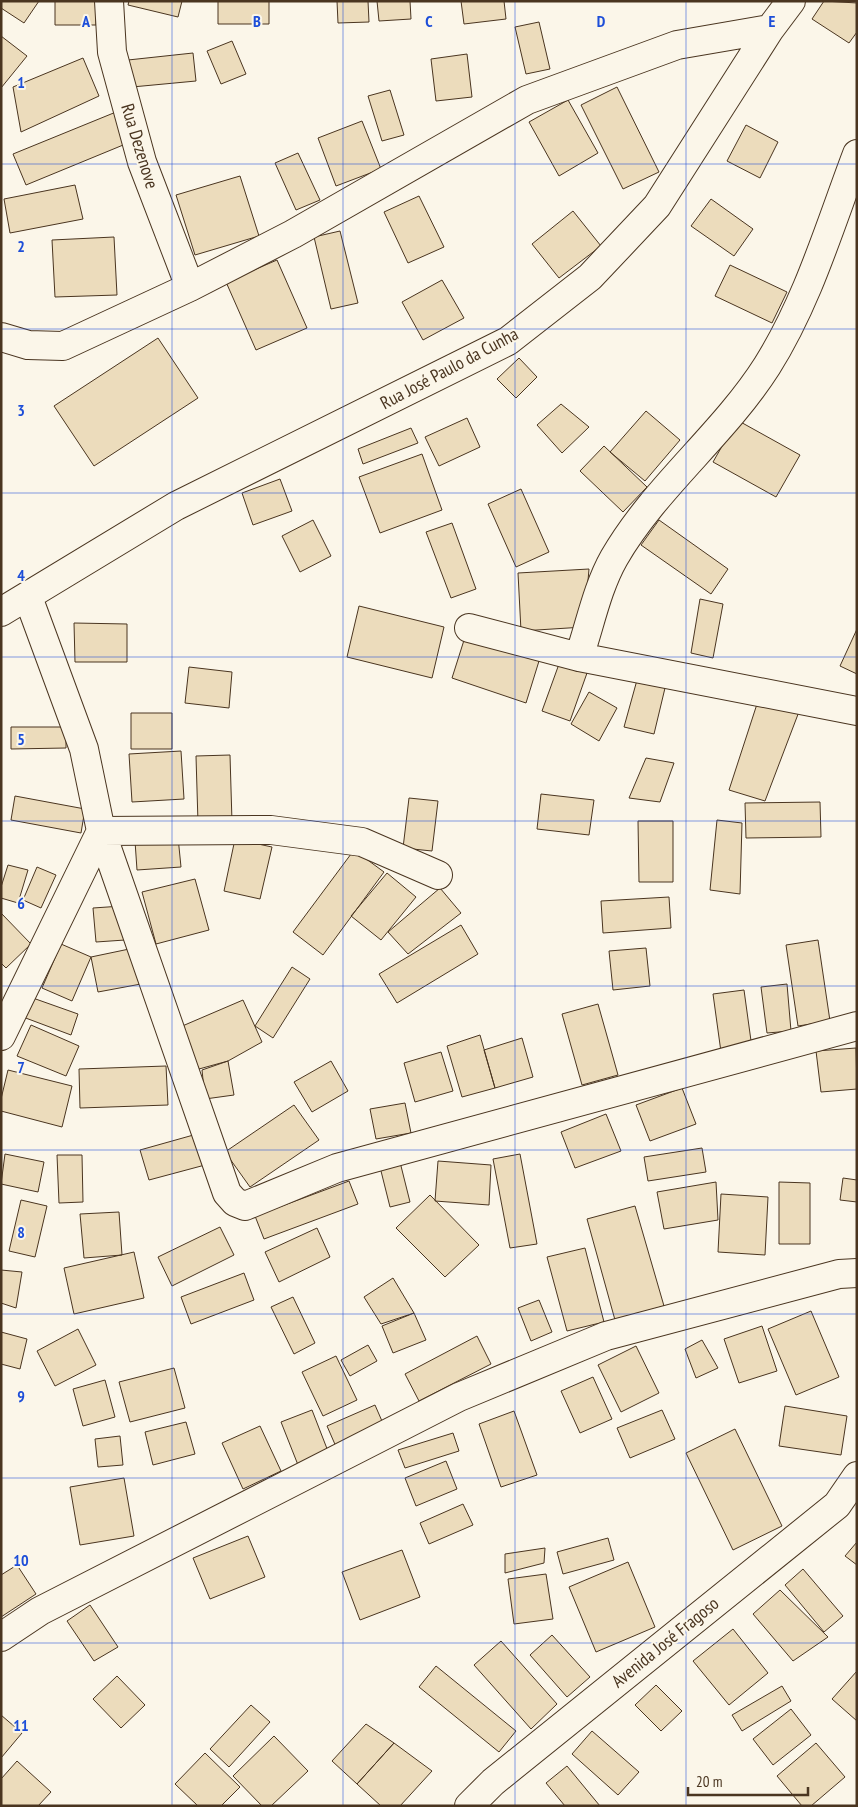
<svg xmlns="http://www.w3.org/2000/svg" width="858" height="1807" font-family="'PT Sans Narrow',sans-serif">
	<rect width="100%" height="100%" fill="#fbf6e9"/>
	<path fill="#ecdcbc" stroke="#4a3520" d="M1,1h38l-15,22 -23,-15z
		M55,1h41v24h-41z
		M129,1h53l-4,16 -50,-12z
		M218,1h51v23h-51z
		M337,1h31l1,21 -31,1z
		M377,1h33l1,18 -32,2z
		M461,1h43l2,18 -42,5z
		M824,1l33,2v29l-8,11 -37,-24z
		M539,22l11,47 -24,5 -11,-47z
		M1,36l26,20 -26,32z
		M232,41l14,33 -25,10 -14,-33z
		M193,53l3,28 -64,6 -4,-27z
		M467,54l5,43 -36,4 -5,-42z
		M83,58l16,38 -78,36 -8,-45z
		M617,87l42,85 -36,17 -42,-84z
		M390,90l14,45 -22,6 -14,-45z
		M568,100l30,53 -39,23 -30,-54z
		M116,112l12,31 -102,42 -13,-31z
		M362,121l19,48 -45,17 -18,-48z
		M746,125l32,17 -18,36 -33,-17z
		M298,153l22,47 -24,10 -21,-47z
		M240,176l19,60 -64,19 -19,-60z
		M75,185l8,34 -73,14 -6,-34z
		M419,196l25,51 -36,16 -24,-51z
		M711,199l42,30 -19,27 -43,-30z
		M573,211l28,35 -42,32 -27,-34z
		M340,231l18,72 -27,6 -17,-72z
		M114,237l3,58 -62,2 -3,-57z
		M277,260l30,68 -51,22 -30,-68z
		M730,265l57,27 -15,31 -57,-27z
		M442,280l22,38 -41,22 -21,-38z
		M158,338l40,60 -104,68 -40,-60z
		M519,358l18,19 -21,21 -19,-19z
		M561,404l28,23 -27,26 -25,-28z
		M646,411l34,29 -35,41 -35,-29z
		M467,418l13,29 -41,19 -14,-29z
		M737,420l63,35 -24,42 -63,-35z
		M411,428l7,15 -55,21 -5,-15z
		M604,446l43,41 -24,25 -43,-41z
		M422,454l20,56 -62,23 -21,-56z
		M280,479l12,32 -39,14 -11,-32z
		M521,489l28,63 -33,15 -28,-63z
		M313,520l18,36 -31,16 -18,-36z
		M659,520l69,49 -17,25 -70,-49z
		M452,523l24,66 -25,9 -25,-66z
		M589,569l-5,58 -63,4 -3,-58z
		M700,599l23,5 -10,54 -22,-5z
		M359,606l85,21 -12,51 -85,-21z
		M74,623l53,1v38h-52z
		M857,629v45l-17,-8z
		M465,637l74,24 -13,42 -74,-25z
		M559,664l28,9 -17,48 -28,-10z
		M189,667l43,5 -3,36 -44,-5z
		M637,680l28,8 -11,46 -30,-7z
		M589,692l28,16 -18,33 -28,-17z
		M757,704l43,5 -35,92 -36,-11z
		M131,713h41v36h-41z
		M11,727h55v21l-55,1z
		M181,751l3,48 -52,3 -3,-48z
		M230,755l2,67 -34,1 -2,-67z
		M646,758l28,5 -14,39 -31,-4z
		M541,794l53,6 -5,35 -52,-6z
		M15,796l70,13 -4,24 -70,-13z
		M409,798l29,3 -6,50 -29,-3z
		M820,802l1,35 -75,1 -1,-35z
		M717,820l25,3 -2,71 -30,-4z
		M638,821h35v61h-34z
		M178,837l3,30 -44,3 -2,-29z
		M235,839l37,8 -12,52 -36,-8z
		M354,850l30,22 -61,83 -30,-23z
		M8,865l20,5 -10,33 -17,-5v-11z
		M37,867l19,8 -15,33 -18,-8z
		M387,873l29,24 -35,43 -30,-24z
		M195,879l14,51 -53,14 -14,-52z
		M440,888l21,25 -53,41 -20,-22z
		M669,897l2,31 -68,5 -2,-32z
		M122,906l3,34 -29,2 -3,-34z
		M1,913l30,31 -25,24 -5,-5z
		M461,925l17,29 -81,49 -18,-29z
		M818,940l12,81 -32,5 -12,-81z
		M61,944l30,13 -19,44 -30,-13z
		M134,948l7,36 -43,8 -7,-35z
		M646,948l4,38 -37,4 -4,-39z
		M292,967l18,12 -37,59 -18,-12z
		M787,984l4,47 -24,2 -6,-46z
		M744,990l8,58 -31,4 -8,-58z
		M30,997l48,17 -7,21 -48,-18z
		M243,1000l19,42 -34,19 -29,8 -19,-42z
		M598,1004l20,71 -36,10 -20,-71z
		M31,1025l48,21 -13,30 -49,-20z
		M480,1035l15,53 -33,9 -15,-51z
		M522,1038l11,39 -38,11 -11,-38z
		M856,1048l1,41 -36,3 -5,-41z
		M441,1052l12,39 -38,11 -11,-39z
		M228,1061l6,34 -29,4 -3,-29z
		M331,1061l17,30 -36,21 -18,-30z
		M166,1066l2,39 -88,3 -1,-39z
		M8,1070l64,16 -10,41 -61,-16v-12z
		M682,1088l14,36 -46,17 -14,-36z
		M405,1103l6,30 -35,6 -6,-30z
		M294,1105l25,35 -69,47 -25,-35z
		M606,1114l15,37 -46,17 -14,-36z
		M197,1134l8,31 -56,15 -9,-30z
		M702,1148l4,24 -58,9 -4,-24z
		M5,1154l39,8 -6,30 -37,-8z
		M520,1154l17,90 -27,4 -17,-89z
		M57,1155h25l1,47 -24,1z
		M399,1158l11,44 -20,5 -11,-44z
		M438,1161l53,4 -2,40 -54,-4z
		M843,1178l14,2v22l-17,-2z
		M349,1181l9,23 -94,35 -9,-23z
		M716,1182l2,38 -54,9 -7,-37z
		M779,1182l31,1v61h-31z
		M721,1194l47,3 -3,58 -47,-3z
		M430,1195l49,50 -34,32 -49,-49z
		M21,1200l26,6 -12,51 -26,-6z
		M635,1206l29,100 -49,14 -28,-101z
		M119,1212l3,43 -38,3 -4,-44z
		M220,1227l14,28 -62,31 -14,-29z
		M317,1228l13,29 -51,25 -14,-30z
		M585,1248l19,74 -37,9 -20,-74z
		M134,1252l10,46 -70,16 -10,-46z
		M1,1270l21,2 -6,36 -15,-5z
		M244,1273l10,27 -63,24 -10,-27z
		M393,1278l21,35 -33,11 -17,-27z
		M293,1297l22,46 -21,11 -23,-47z
		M539,1300l13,32 -21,9 -13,-33z
		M811,1311l28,66 -43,18 -28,-66z
		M414,1313l12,27 -33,13 -11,-27z
		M762,1326l15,45 -38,12 -15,-44z
		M78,1329l18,36 -41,21 -18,-35z
		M1,1332l26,7 -7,30 -19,-5z
		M477,1336l14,28 -72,37 -14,-27z
		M702,1340l16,28 -22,10 -11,-29z
		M368,1345l9,16 -27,15 -9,-16z
		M636,1346l23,47 -38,19 -23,-47z
		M336,1356l21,44 -34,16 -21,-44z
		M174,1368l11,40 -55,14 -11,-40z
		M593,1377l19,42 -32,14 -19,-42z
		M105,1380l10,37 -32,9 -10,-37z
		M375,1405l10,23 -48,21 -10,-23z
		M785,1406l62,10 -6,39 -62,-9z
		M312,1410l19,49 -31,11 -19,-48z
		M662,1410l13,29 -45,19 -13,-30z
		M514,1411l23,64 -36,12 -22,-63z
		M186,1422l9,32 -42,11 -8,-33z
		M260,1426l21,45 -38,18 -21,-46z
		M735,1429l47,97 -49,24 -47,-97z
		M453,1433l6,18 -54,17 -7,-18z
		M120,1436l3,29 -25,2 -3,-28z
		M446,1461l11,28 -41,17 -11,-28z
		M124,1478l10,58 -54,9 -10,-58z
		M463,1504l10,21 -44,19 -9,-21z
		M248,1536l17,41 -55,22 -17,-41z
		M608,1538l6,22 -51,14 -6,-22z
		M857,1542v23l-12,-9z
		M545,1548l-1,15 -39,10v-19z
		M402,1550l18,47 -60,23 -18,-48z
		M628,1562l27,65 -59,25 -27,-65z
		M17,1565l19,29 -35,23v-42z
		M803,1569l40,47 -19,16 -39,-47z
		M546,1574l7,45 -39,5 -6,-45z
		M780,1590l48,47 -35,24 -40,-47z
		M90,1605l28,42 -24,14 -27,-40z
		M733,1629l35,44 -39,32 -36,-44z
		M552,1635l38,42 -23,20 -37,-42z
		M501,1641l56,63 -26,25 -57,-64z
		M436,1666l80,65 -17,21 -80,-65z
		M857,1671v50l-25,-22z
		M117,1676l28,29 -24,23 -28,-29z
		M656,1685l26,26 -21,20 -26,-26z
		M782,1686l9,15 -49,30 -10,-16z
		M251,1705l19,17 -41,45 -19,-18z
		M791,1709l20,26 -38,30 -20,-26z
		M1,1715l21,18 -21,25z
		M366,1724l28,19 -37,41 -25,-23z
		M592,1731l47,41 -21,23 -46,-41z
		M274,1736l34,35 -37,35h-9l-29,-30z
		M394,1743l38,28 -32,35h-19l-24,-22z
		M816,1743l29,34 -34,29h-9l-25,-30z
		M205,1753l35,34 -19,19h-23l-23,-22z
		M17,1761l34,31 -13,14h-37v-27z
		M567,1766l33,40h-35l-19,-23z"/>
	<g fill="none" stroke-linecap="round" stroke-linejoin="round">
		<defs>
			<path id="street" d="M109,1l3,51 30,110 48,125
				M1,337l27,8 35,1 127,-59 103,-53 234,-134 150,-55 93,-16
				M28,597l56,152 17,82 126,362 8,9 10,4 92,-38 520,-142
				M1,612l175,-106 332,-165 82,-64 67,-71 113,-177 21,-28
				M469,628l110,29 278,54
				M579,657c11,-32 18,-69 35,-99 41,-71 109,-123 153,-192 41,-65 63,-141 90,-212
				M1,1036l100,-205 170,-1 91,12 76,33
				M1,1637l39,-26 419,-214 147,-61 233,-62 18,-1"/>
			<path id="secondary" d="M469,1806l24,-24 344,-277 20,-29"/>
		</defs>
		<use href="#street" stroke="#4a3520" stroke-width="30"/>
		<use href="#secondary" stroke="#4a3520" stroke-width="30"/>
		<use href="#street" stroke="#fbf6e9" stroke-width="28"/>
		<use href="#secondary" stroke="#fbf6e9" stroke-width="28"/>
	</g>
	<path fill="none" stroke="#1d4ed8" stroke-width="1" stroke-opacity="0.55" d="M172,1v1805M343,1v1805M515,1v1805M686,1v1805M1,164h856M1,329h856M1,493h856M1,657h856M1,821h856M1,986h856M1,1150h856M1,1314h856M1,1478h856M1,1643h856"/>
	<g text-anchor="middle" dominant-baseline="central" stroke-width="4" stroke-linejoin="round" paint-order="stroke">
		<g font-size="18" fill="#4a3520" stroke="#fbf6e9">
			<text transform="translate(140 146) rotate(73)">Rua Dezenove</text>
			<text transform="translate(449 368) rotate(-28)">Rua José Paulo da Cunha</text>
			<text transform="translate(665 1642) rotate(-39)">Avenida José Fragoso</text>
		</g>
	</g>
	<g font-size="16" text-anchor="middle" font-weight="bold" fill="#1d4ed8" stroke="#fbf6e9" stroke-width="4" stroke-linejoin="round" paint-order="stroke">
		<text x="86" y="27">A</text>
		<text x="257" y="27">B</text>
		<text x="429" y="27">C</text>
		<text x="601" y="27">D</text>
		<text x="772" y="27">E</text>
		<text x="21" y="88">1</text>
		<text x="21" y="252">2</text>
		<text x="21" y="416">3</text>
		<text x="21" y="581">4</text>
		<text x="21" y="745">5</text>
		<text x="21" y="909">6</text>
		<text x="21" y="1073">7</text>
		<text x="21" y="1238">8</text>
		<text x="21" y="1402">9</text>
		<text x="21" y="1566">10</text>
		<text x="21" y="1731">11</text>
	</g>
	<rect width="858" height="1807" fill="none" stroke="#4a3520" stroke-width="5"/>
	<path d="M688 1787v8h120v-8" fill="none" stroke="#4a3520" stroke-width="2.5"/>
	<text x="696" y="1787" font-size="15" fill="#4a3520" stroke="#fbf6e9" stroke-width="4" paint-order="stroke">20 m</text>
</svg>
